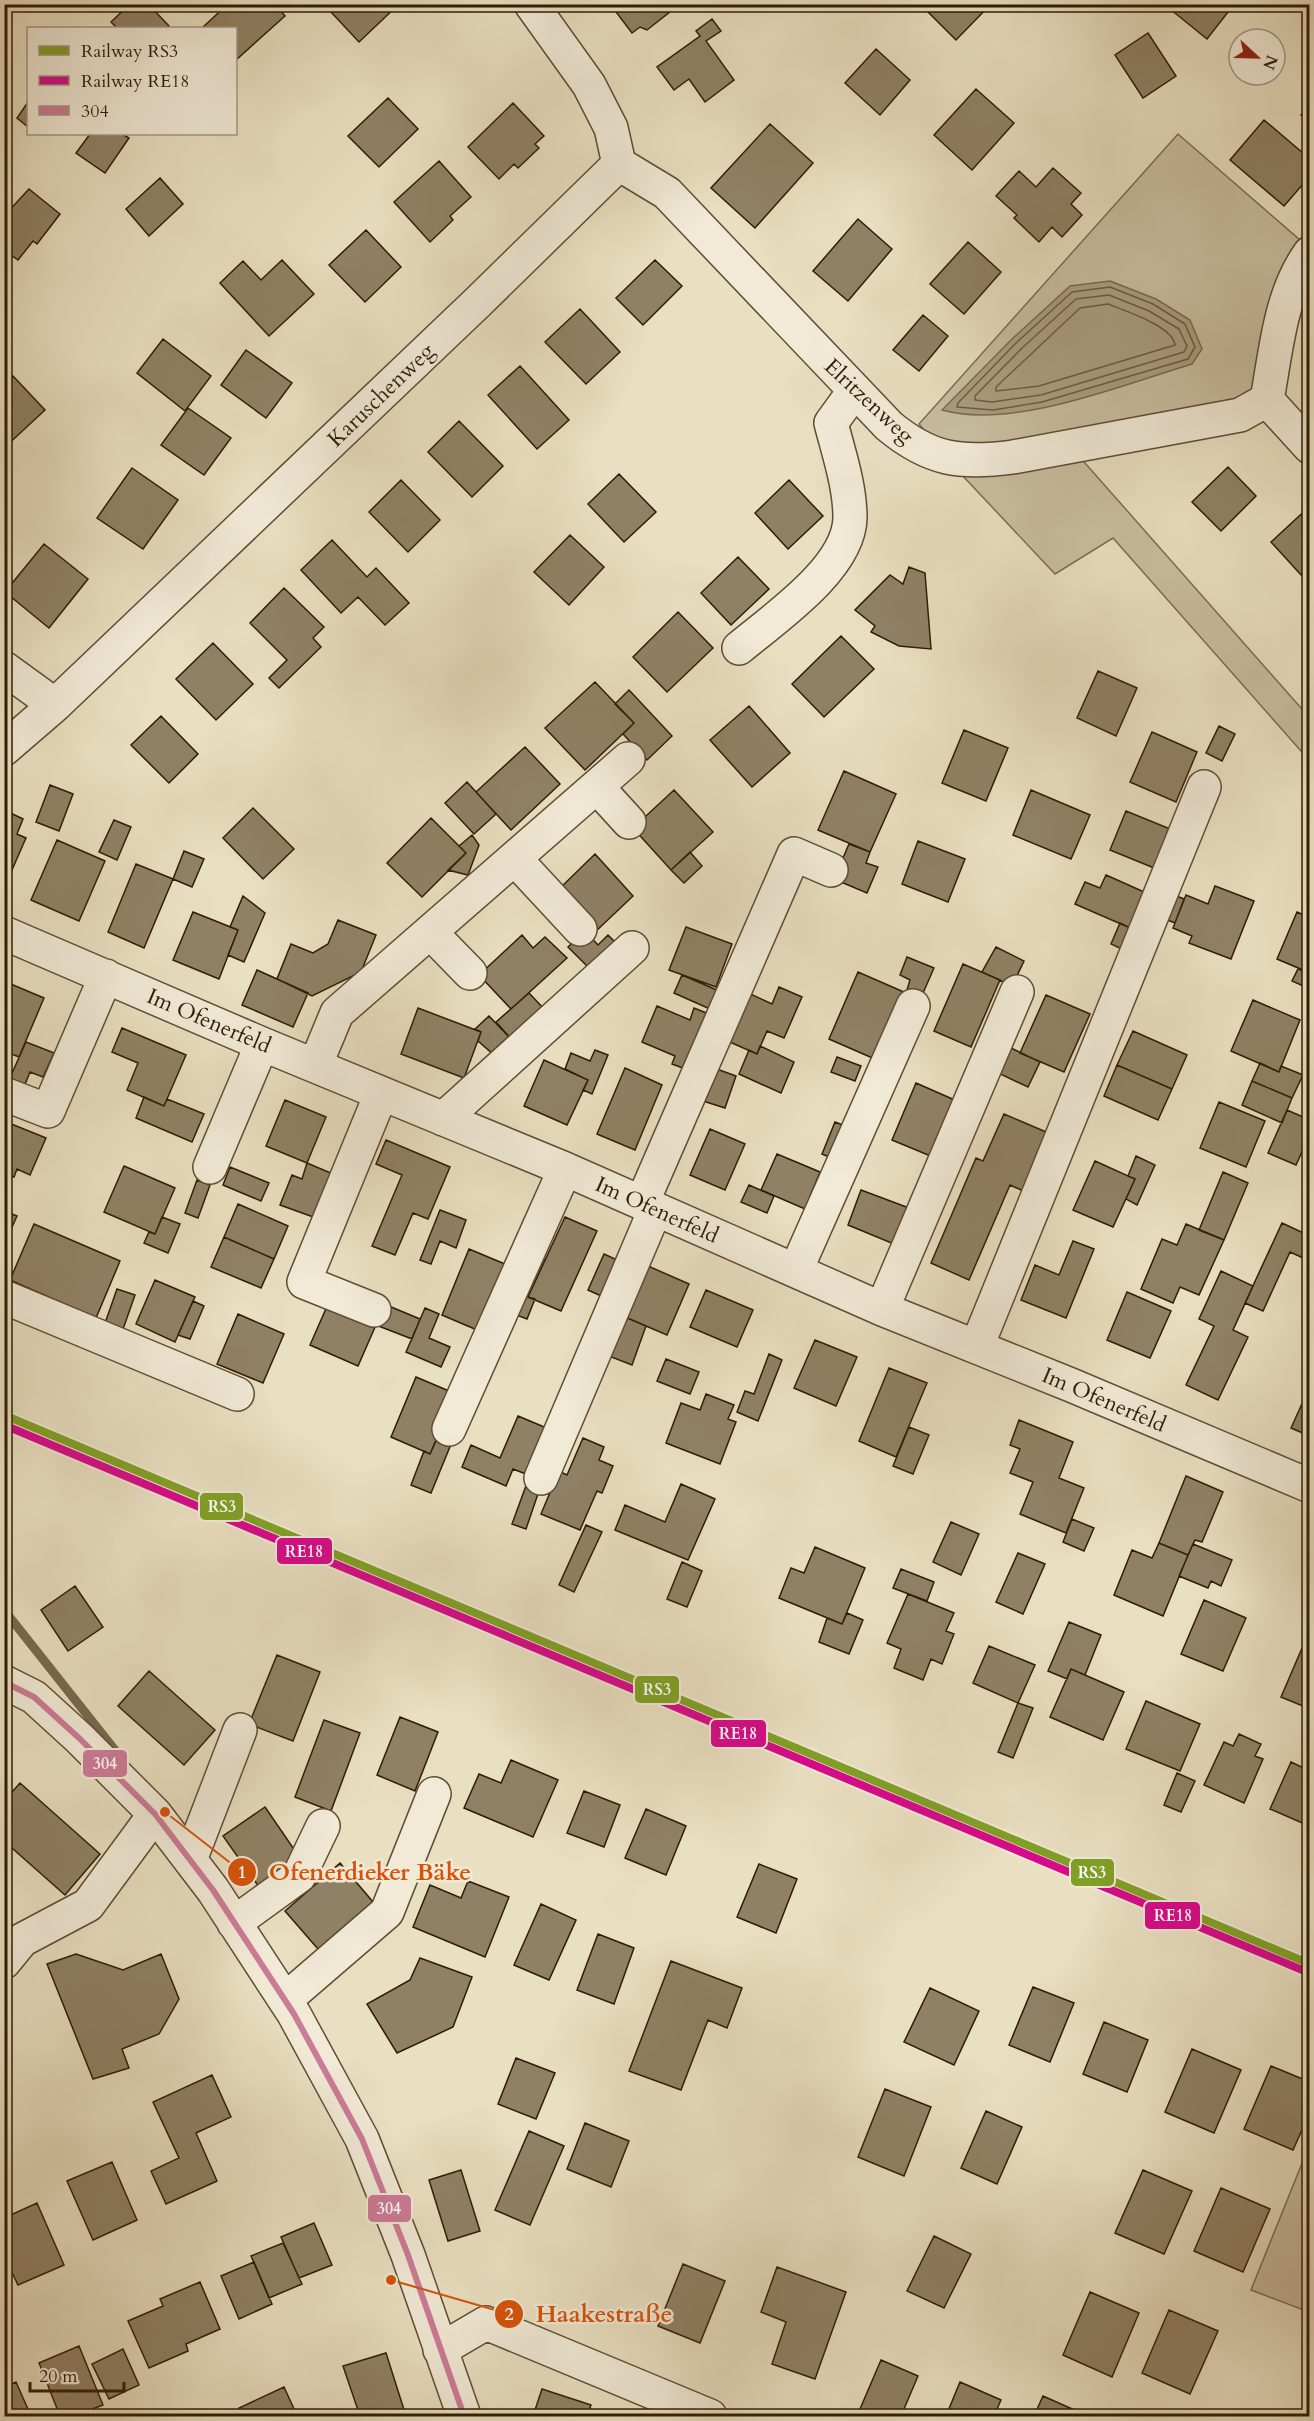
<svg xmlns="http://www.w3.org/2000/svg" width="1314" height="2421" font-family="Cardo,serif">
	<rect width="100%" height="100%" fill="#e9dfc1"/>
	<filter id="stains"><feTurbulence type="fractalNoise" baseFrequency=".00333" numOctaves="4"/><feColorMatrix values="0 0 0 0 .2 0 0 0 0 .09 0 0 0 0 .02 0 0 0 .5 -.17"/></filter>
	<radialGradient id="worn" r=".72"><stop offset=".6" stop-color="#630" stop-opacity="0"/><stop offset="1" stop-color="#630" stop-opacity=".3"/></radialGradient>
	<path fill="#c9bea1" stroke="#7c6d52" stroke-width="1.5" d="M1178,134l122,106 -11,24 -34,123 -23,18 -216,45 -84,-10 -13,-16z
		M1070,446l239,271v43l-196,-222 -58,36 -109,-116z
		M1309,2146v166l-58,-22z"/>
	<path fill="#aa9d81" stroke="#79694f" stroke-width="1.5" d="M1110,281l46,18 34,21 12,29 -10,15c-70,21 -179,66 -250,46l69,-70 59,-54z"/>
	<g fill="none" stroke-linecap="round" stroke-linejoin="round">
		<path stroke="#6c5c42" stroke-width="1.5" d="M1110,287l43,17 32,20 10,23 -7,12 -146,43 -49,8 -36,-3 1,-4 57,-59 57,-52z
			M1109,295l40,16 30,18 8,17 -3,6 -143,43 -49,7 -17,-2v-4l46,-47 55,-50z
			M1108,304c17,7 65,22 67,41l-136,41 -43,5v-4l84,-79z"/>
		<path stroke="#79694f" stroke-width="9" d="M4,1610l118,149"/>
	</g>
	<path fill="#908166" stroke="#2f1c04" stroke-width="1.5" d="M130,4h18l21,22 -2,2h-50l-6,-6z
		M228,4h47l10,12 -49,44v-32h-34z
		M339,4h60l-40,38 -28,-30z
		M610,4h56l5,7 -24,19 -7,-3 -8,6z
		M920,4h71l-35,36z
		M1174,4h56l2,3 -25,32 -37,-30z
		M712,19l9,12 -15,10 28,39 -29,22 -16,-23 -15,11 -17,-23 43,-31 -4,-5z
		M1148,33l28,43 -33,22 -28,-43z
		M876,49l34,31 -30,35 -35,-32z
		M4,71l7,5 -7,8z
		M976,89l38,34 -42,47 -38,-35z
		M388,98l30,31 -39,38 -31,-31z
		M28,102v25l-11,-9z
		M513,103l31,33 -9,8 4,4 -21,20 -4,-4 -15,15 -31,-32z
		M1310,106v17l-9,-8z
		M1264,120l46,39v17l-26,30 -54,-46z
		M770,124l43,39 -58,65 -44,-40z
		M90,134h32l7,4 -24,35 -29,-20z
		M439,161l32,36 -21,19 3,4 -23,22 -36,-40z
		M1053,168l28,25 -10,11 11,11 -20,22 -10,-10 -13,15 -25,-24 3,-3 -21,-19 23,-25 17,16z
		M160,178l23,26 -34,32 -23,-27z
		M29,189l31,25 -23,30 -4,-3 -15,19 -14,-10v-34z
		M858,219l34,30 -44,52 -35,-30z
		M366,230l35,37 -36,35 -36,-37z
		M968,242l33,30 -37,42 -34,-30z
		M282,260l32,34 -45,42 -49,-53 23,-22 18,19z
		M655,260l27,26 -39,39 -27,-27z
		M580,309l40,43 -34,32 -41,-42z
		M923,315l25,21 -29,35 -26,-21z
		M163,339l48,37 -26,35 -48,-38z
		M246,350l46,33 -26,35 -45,-33z
		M520,366l49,54 -32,29 -49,-54z
		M13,376l32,34 -41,38v-64z
		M188,408l43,30 -27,37 -43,-30z
		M459,421l44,45 -31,31 -44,-45z
		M1228,467l28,29 -35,35 -29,-29z
		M132,468l46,32 -35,49 -46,-31z
		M619,474l37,38 -32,30 -36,-38z
		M401,480l39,40 -32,32 -39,-40z
		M789,480l34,36 -35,33 -33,-36z
		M1310,506v63l-8,7 -31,-34z
		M570,535l34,32 -35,38 -35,-33z
		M332,540l35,37 9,-9 33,35 -24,22 -27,-28 -17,16 -40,-43z
		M44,544l44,35 -39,49 -44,-36z
		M738,557l31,32 -38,36 -30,-32z
		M909,567l16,6 6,76 -32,-3 -28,-14 4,-6 -20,-16 35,-35 13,9z
		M284,588l40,39 -11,11 8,9 -42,41 -10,-10 18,-18 -37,-37z
		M678,612l35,36 -46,44 -34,-35z
		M841,636l33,33 -50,48 -32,-33z
		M213,643l40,41 -37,36 -40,-41z
		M1098,671l39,17 -21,48 -39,-18z
		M595,682l39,41 -49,47 -40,-42z
		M629,690l43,46 -25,24 -24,-26 11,-11 -19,-19z
		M749,706l41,47 -38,34 -42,-47z
		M161,716l37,38 -29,29 -38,-38z
		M1219,726l16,8 -13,27 -16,-8z
		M964,730l44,18 -22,53 -44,-18z
		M1152,732l45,20 -21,50 -46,-20z
		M525,747l35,37 -49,46 -35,-38z
		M844,771l52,23 -26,58 -52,-22z
		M467,782l29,32 -22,20 -29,-31z
		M50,785l23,9 -14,37 -23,-9z
		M674,790l39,42 -42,38 -38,-42z
		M1031,790l59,25 -19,44 -58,-24z
		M253,808l41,41 -31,30 -40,-41z
		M4,810l19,9 -6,15 9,4 -21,48z
		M1126,811l49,20 -16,39 -49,-20z
		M431,818l35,35 -44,44 -35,-34z
		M114,820l17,7 -14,33 -18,-8z
		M472,835l7,10 -11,30 -20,-5 18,-17 -7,-7z
		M57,840l48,21 -26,60 -48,-21z
		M918,841l47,18 -17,43 -46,-18z
		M849,844l21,8 -4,11 12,4 -11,26 -33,-14z
		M184,851l20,8 -12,28 -19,-8z
		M690,852l12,14 -18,17 -13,-13z
		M595,854l38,42 -39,37 -39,-40z
		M136,864l37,15 -29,69 -36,-16z
		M1106,875l47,21 -16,35 -62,-27 10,-22 15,6z
		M1215,886l39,15 -23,58 -42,-16 3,-7 -19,-8 13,-33 22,9z
		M1169,893l15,6 -9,24 -15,-6z
		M243,896l22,17 -21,49 -16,-7 10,-25 -8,-3z
		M193,912l45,18 -19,49 -46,-19z
		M1297,912l13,6v55l-33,-14z
		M338,920l38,15 -15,37 -49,24 -35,-17 14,-35 22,9 15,-9z
		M1120,923l17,8 -9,21 -17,-8z
		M686,927l46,17 -16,43 -47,-17z
		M585,931l13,14 10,-10 9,9 -26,26 -23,-23z
		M522,935l11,13 12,-11 22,21 -56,51 -32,-34z
		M996,947l28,14 -12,25 -30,-14z
		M907,957l27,11 -14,32 -14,-7 4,-13 -10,-5z
		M963,964l37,16 -29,67 -37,-16z
		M1298,969l12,4v16l-18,-8z
		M257,970l51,23 -15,34 -51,-22z
		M858,972l48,21 -29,67 -48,-21z
		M682,975l44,19 -7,19 -45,-20z
		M6,982l38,16 -25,59 -15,-6z
		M779,987l23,10 -18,41 -17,-7 -10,23 -34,-15 21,-48 28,13z
		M529,993l16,17 -33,30 -16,-18z
		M1046,995l44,19 -26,58 -44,-19z
		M1253,1000l47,20 -21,52 -48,-21z
		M657,1006l33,14 4,-12 20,8 -23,55 -19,-7 3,-8 -33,-14z
		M418,1008l63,24 -17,46 -63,-24z
		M489,1016l23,24 -18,15 -16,-14 3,-9 -6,-3z
		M122,1028l64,27 -22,51 -37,-16 11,-27 -26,-11z
		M1133,1031l54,24 -15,34 -55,-24z
		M26,1042l28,11 -11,24 -13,-5 -6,15 -15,-7z
		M760,1046l34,16 -13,31 -42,-19 10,-24 8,4z
		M1007,1046l33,16 -12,25 -32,-15z
		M595,1050l13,5 -16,39 -9,-4 5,-10 -23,-11 6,-16 19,8z
		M837,1057l24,9 -6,15 -24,-9z
		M544,1060l44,20 -21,45 -43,-19z
		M1260,1063l19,9 2,-6 22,9 -11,23 -40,-17z
		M1117,1065l55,24 -14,31 -54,-24z
		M625,1068l37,17 -27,65 -38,-16z
		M714,1068l22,8 -11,32 -22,-7z
		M1252,1081l40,17 -10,25 -40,-18z
		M916,1083l41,18 -24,56 -41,-17z
		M144,1097l20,9 3,-7 37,15 -12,28 -56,-24z
		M285,1100l41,17 -19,46 -41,-17z
		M1219,1102l46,19 -19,46 -46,-19z
		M1287,1110l23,10v14l-14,31 -28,-12z
		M1004,1114l49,21 -25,58 -18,-8 -41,95 -38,-17 45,-105 7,3z
		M4,1121l42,17 -16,37 -13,-6 -3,8 -10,-4z
		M835,1122l18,7 -14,32 -17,-7z
		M710,1129l35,15 -20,46 -35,-15z
		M386,1140l64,27 -22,52 -15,-6 -18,42 -23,-9 30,-71 -26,-11z
		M777,1154l43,18 -15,37 -44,-19z
		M1136,1156l19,9 -18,40 -11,-6 9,-20 -7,-3z
		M1095,1161l40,18 -22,48 -40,-17z
		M307,1163l26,11 -17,44 -36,-13 12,-30 10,4z
		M124,1166l51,22 -20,46 -51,-22z
		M230,1167l39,16 -8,18 -38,-16z
		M1223,1172l25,11 -24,57 -25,-10z
		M197,1180l13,5 -12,33 -13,-5z
		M749,1185l25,11 -7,17 -26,-11z
		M861,1190l48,18 -15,36 -46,-19z
		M238,1204l50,22 -14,33 -50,-22z
		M440,1210l26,10 -10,28 -16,-7 -9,23 -11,-4z
		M4,1211l13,5 -13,29z
		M162,1217l18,7 -12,29 -24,-10 5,-11 6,2z
		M565,1217l32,14 -36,80 -33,-14z
		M1282,1223l28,13v25l-20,-9 -27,59 -18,-8z
		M34,1224l86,37 -24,57 -86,-38z
		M1186,1224l38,16 -25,55 -19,-8 -7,16 -32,-14 21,-50 15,6z
		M224,1237l50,22 -13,29 -50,-21z
		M1073,1241l21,8 -28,69 -45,-18 14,-35 24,10z
		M469,1249l43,18 -28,66 -42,-18z
		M604,1254l22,10 -16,36 -22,-10z
		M530,1255l15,5 -17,37 7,2 -8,20 -21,-8z
		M648,1266l41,18 -22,51 -42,-18z
		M1221,1271l32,15 -20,44 15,7 -30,63 -32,-15 28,-59 -15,-7z
		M155,1280l40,17 -20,45 -39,-18z
		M117,1289l18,6 -13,37 -18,-6z
		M706,1290l47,20 -16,37 -47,-20z
		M1127,1292l44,19 -21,47 -43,-18z
		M193,1301l11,5 -14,33 -12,-4z
		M328,1304l48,21 -18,41 -48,-21z
		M384,1304l36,15 -8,20 -36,-14z
		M425,1308l14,6 -10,24 21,9 -9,20 -35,-15z
		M238,1314l46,20 -21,49 -46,-19z
		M625,1317l21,9 -14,39 -31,-12z
		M815,1340l42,17 -21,49 -42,-18z
		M769,1354l13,6 -24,61 -21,-9 8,-21 9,3z
		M666,1359l33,13 -9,22 -33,-13z
		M889,1368l38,15 -31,74 -37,-16z
		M416,1377l40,17 -26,60 -39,-17z
		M1310,1386v50l-19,-8z
		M706,1394l28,11 -6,14 8,3 -16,42 -54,-21 15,-40 19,7z
		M518,1416l38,16 -20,46 -23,-9 -7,17 -44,-19 9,-22 29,13z
		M1019,1420l54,22 -14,36 25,10 -18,45 -46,-19 13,-32 -23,-9 10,-24 -10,-4z
		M909,1427l20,8 -16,39 -20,-8z
		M440,1432l14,5 -23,56 -20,-8 13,-34 6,3z
		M583,1438l21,9 -5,13 14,6 -11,27 -5,-2 -17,39 -39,-16 18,-43 8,4z
		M1186,1476l37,16 -21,50 -7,-2 -7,15 -29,-12z
		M527,1483l13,5 -14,41 -14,-5z
		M681,1484l34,15 -27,61 -73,-30 10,-25 40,17z
		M1072,1519l22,9 -10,23 -21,-9z
		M951,1522l28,12 -18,41 -28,-13z
		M586,1525l16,7 -28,60 -15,-7z
		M1159,1543l29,12 -25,61 -49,-21 18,-45 20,8z
		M1193,1544l39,16 -11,26 -10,-5 -3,7 -29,-12z
		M815,1547l50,21 -23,56 -63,-26 12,-30 13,5z
		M1018,1553l27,11 -22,50 -27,-12z
		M682,1562l20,9 -15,36 -20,-8z
		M901,1569l33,13 -7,19 -34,-13z
		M75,1586l28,41 -35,24 -27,-41z
		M908,1594l46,19 -8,18 8,3 -12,30 -11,-5 -8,21 -29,-12 7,-19 -14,-6z
		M1204,1600l42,18 -23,53 -42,-17z
		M847,1613l16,7 -14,34 -30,-12 8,-24 15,6z
		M1069,1622l32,13 -16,40 -14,-6 -4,10 -19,-8z
		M1306,1639l4,1v69l-29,-12z
		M989,1646l46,19 -17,38 -45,-20z
		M277,1655l43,17 -27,69 -44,-17z
		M1071,1669l53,23 -21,48 -53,-23z
		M149,1671l66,59 -31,35 -66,-59z
		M1146,1701l54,23 -20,47 -54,-22z
		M1018,1703l15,5 -20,50 -15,-6z
		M400,1717l38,15 -23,59 -38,-16z
		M324,1720l36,13 -29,78 -36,-14z
		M1239,1734l22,10 -6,12 8,3 -19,44 -40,-18 20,-43 9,4z
		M511,1760l47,20 -25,57 -69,-29 15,-34 22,9z
		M1291,1762l19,9v49l-3,5 -37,-16z
		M1177,1773l18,8 -14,31 -17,-7z
		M20,1783l80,71 -35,41 -61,-54v-40z
		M584,1791l36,14 -16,42 -37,-14z
		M265,1807l35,51 -41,29 -36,-51z
		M646,1809l40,17 -20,49 -41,-17z
		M340,1863l33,39 -55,47 -33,-38z
		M759,1864l38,15 -21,54 -39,-16z
		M468,1881l41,16 -24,60 -72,-30 17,-42 31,13z
		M541,1904l35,16 -27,60 -35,-15z
		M598,1934l36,14 -20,56 -37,-14z
		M76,1954l47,16 38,-16 18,45 -20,35 -37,15 7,19 -36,11 -46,-115z
		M420,1958l52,19 -19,50 -56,26 -30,-49 43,-24z
		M671,1961l71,27 -15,40 -19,-8 -27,70 -52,-19z
		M1033,1987l41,16 -24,59 -41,-17z
		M930,1988l49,23 -25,54 -50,-23z
		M1104,2022l44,18 -21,52 -44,-18z
		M1192,2049l49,21 -27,63 -49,-21z
		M516,2058l39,15 -19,46 -38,-15z
		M1271,2066l39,16v30l-17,38 -49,-21z
		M212,2075l19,42 -35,16 21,48 -51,23 -15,-33 28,-13 -26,-56z
		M885,2089l46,18 -27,69 -46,-19z
		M986,2111l36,16 -25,57 -36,-16z
		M585,2123l44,18 -18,46 -44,-18z
		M529,2131l35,15 -34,79 -35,-15z
		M112,2162l25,58 -44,20 -26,-59z
		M461,2170l19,61 -32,10 -19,-61z
		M1143,2170l49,21 -28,63 -49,-21z
		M1221,2188l49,21 -27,63 -49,-21z
		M37,2203l27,62 -46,20 -14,-29v-38z
		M314,2223l18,42 -33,13 -18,-41z
		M934,2236l37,18 -27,54 -37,-17z
		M283,2243l19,41 -33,14 -18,-42z
		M254,2262l18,42 -33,15 -18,-43z
		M683,2264l42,17 -25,62 -42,-17z
		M777,2267l69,25 -31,87 -43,-15 14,-42 -25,-10z
		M200,2282l20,47 -34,15 2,7 -39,17 -21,-47 35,-15 -3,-7z
		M1090,2292l49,21 -27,64 -49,-22z
		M1169,2310l49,21 -28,63 -48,-21z
		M79,2346l24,59 -29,11h-14l-21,-53z
		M123,2349l16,36 -30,14 -17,-35z
		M386,2353l20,63h-46l-17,-50z
		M881,2360l37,16 -17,40h-44z
		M16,2382l15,34h-27v-29z
		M960,2382l41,18 -7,16h-48z
		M284,2387l11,24 -13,5h-39l-4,-8z
		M542,2389l49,16 -4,11h-54z
		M1043,2396l45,20h-54z"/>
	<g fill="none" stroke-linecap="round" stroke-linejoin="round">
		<defs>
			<path id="minor" d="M619,164l48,29 222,233c41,34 71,38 124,31l227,-42 27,-15 43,47
				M1267,400c9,-49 13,-106 43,-147
				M739,648c36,-30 110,-80 111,-130 0,-32 -11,-64 -19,-95l24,-33
				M4,668l51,37
				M4,749l51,-44 422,-402 142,-139 -8,-36 -22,-43 -58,-81
				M598,788l31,34
				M515,859l65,70
				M430,932l40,41
				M4,933l258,111 303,125 317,140 189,76 239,101
				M315,1066l22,-53 291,-254
				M4,1094l44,17 58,-135
				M443,1119l189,-171
				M210,1167l52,-123
				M642,1203l152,-349 37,16
				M796,1270l117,-264
				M4,1297l233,97
				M882,1309l135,-317
				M374,1310l-70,-28 77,-188
				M977,1346l227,-559
				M449,1429l116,-260
				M541,1478l114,-268
				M4,1682l30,15 45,41 76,76 58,76 81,124 68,125 46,116 56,161
				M190,1860l50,-130
				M234,1923l65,-47 24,-50
				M4,1962l18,-22 66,-35 67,-91
				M285,2000l102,-88 47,-118
				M440,2350l46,-27 224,93"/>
		</defs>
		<use href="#minor" stroke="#5e4d33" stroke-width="36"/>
		<use href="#minor" stroke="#f1ead7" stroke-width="33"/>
		<defs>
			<path id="bus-1" d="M4,1682l30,15 45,41 76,76 58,76 81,124 68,125 46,116 56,161"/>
		</defs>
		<use href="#bus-1" stroke="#f1ead7" stroke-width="10"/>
		<use href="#bus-1" stroke="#cc7b97" stroke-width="6"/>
		<defs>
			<path id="rail-1" d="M4,1415l1306,549"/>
			<path id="rail-2" d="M4,1425l1303,547"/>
		</defs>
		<use href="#rail-1" stroke="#f1ead7" stroke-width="12"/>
		<use href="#rail-2" stroke="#f1ead7" stroke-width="12"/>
		<use href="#rail-1" stroke="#80a026" stroke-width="8"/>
		<use href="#rail-2" stroke="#d7098b" stroke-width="8"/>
	</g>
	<g text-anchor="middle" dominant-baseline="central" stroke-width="5" stroke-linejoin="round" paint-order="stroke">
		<g font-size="22" fill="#2f1c04" stroke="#f1ead7">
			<text transform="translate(381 395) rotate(-44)">Karuschenweg</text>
			<text transform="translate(869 401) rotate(43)">Elritzenweg</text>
			<text transform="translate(209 1021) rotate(23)">Im Ofenerfeld</text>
			<text transform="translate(657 1210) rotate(24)">Im Ofenerfeld</text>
			<text transform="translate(1104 1400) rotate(23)">Im Ofenerfeld</text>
		</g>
	</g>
	<path fill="none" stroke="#d6530b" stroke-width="2" d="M165 1812L242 1872M391 2280L509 2314"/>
	<g fill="#d6530b" stroke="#f1ead7" stroke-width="2">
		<circle cx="165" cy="1812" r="6"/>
		<circle cx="391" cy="2280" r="6"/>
		<circle cx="242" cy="1872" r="15"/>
		<circle cx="509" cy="2314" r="15"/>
	</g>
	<g font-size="18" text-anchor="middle" font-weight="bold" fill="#fff">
		<text x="242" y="1878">1</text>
		<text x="509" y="2320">2</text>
	</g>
	<g font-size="24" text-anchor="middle" font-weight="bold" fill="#d6530b" stroke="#f1ead7" stroke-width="5" stroke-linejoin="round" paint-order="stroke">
		<text x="370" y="1880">Ofenerdieker Bäke</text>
		<text x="604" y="2322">Haakestraße</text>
	</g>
	<g stroke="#f1ead7" stroke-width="2">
		<rect x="199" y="1492" width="45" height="29" rx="6" fill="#80a026"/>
		<rect x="276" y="1537" width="57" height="28" rx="6" fill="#d7098b"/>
		<rect x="634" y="1675" width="46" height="29" rx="6" fill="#80a026"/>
		<rect x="710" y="1719" width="57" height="29" rx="6" fill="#d7098b"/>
		<rect x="82" y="1749" width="46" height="29" rx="6" fill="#cc7b97"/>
		<rect x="1070" y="1858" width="45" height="29" rx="6" fill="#80a026"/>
		<rect x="1144" y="1901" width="57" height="29" rx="6" fill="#d7098b"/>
		<rect x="367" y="2194" width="45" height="29" rx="6" fill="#cc7b97"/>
	</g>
	<g font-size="16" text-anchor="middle" font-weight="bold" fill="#fff">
		<text x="222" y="1512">RS3</text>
		<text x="304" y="1557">RE18</text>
		<text x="657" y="1695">RS3</text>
		<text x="738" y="1739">RE18</text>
		<text x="105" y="1769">304</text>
		<text x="1092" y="1878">RS3</text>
		<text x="1173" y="1921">RE18</text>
		<text x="389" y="2214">304</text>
	</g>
	<rect width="1314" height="2421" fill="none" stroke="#e9dfc1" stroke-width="24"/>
	<rect x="6" y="6" width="1302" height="2409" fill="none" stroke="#2f1c04" stroke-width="3"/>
	<rect x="12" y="12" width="1290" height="2397" fill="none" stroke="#2f1c04" stroke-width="1.5"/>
	<rect x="27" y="27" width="210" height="108" fill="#f1ead7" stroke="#a39883" stroke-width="1.5"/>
	<rect x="39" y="46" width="30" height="9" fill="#80a026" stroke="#a39883" stroke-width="1.5"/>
	<text x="81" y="57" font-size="18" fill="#2f1c04">Railway RS3</text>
	<rect x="39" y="76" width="30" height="9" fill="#d7098b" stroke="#a39883" stroke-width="1.5"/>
	<text x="81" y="87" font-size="18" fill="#2f1c04">Railway RE18</text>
	<rect x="39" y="106" width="30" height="9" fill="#cc7b97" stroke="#a39883" stroke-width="1.5"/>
	<text x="81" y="117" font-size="18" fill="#2f1c04">304</text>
	<g transform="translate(1257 57) rotate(112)"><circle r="28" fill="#f1ead7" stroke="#a39883" stroke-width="1.5"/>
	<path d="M0-4.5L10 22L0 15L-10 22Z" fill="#8f2418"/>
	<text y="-9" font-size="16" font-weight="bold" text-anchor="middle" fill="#2f1c04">N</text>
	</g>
	<path d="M30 2382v9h94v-9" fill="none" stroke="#2f1c04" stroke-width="3"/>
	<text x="39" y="2382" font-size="18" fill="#2f1c04" stroke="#f1ead7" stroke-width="4.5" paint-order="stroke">20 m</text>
	<rect width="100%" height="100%" filter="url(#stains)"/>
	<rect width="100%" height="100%" fill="url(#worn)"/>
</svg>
